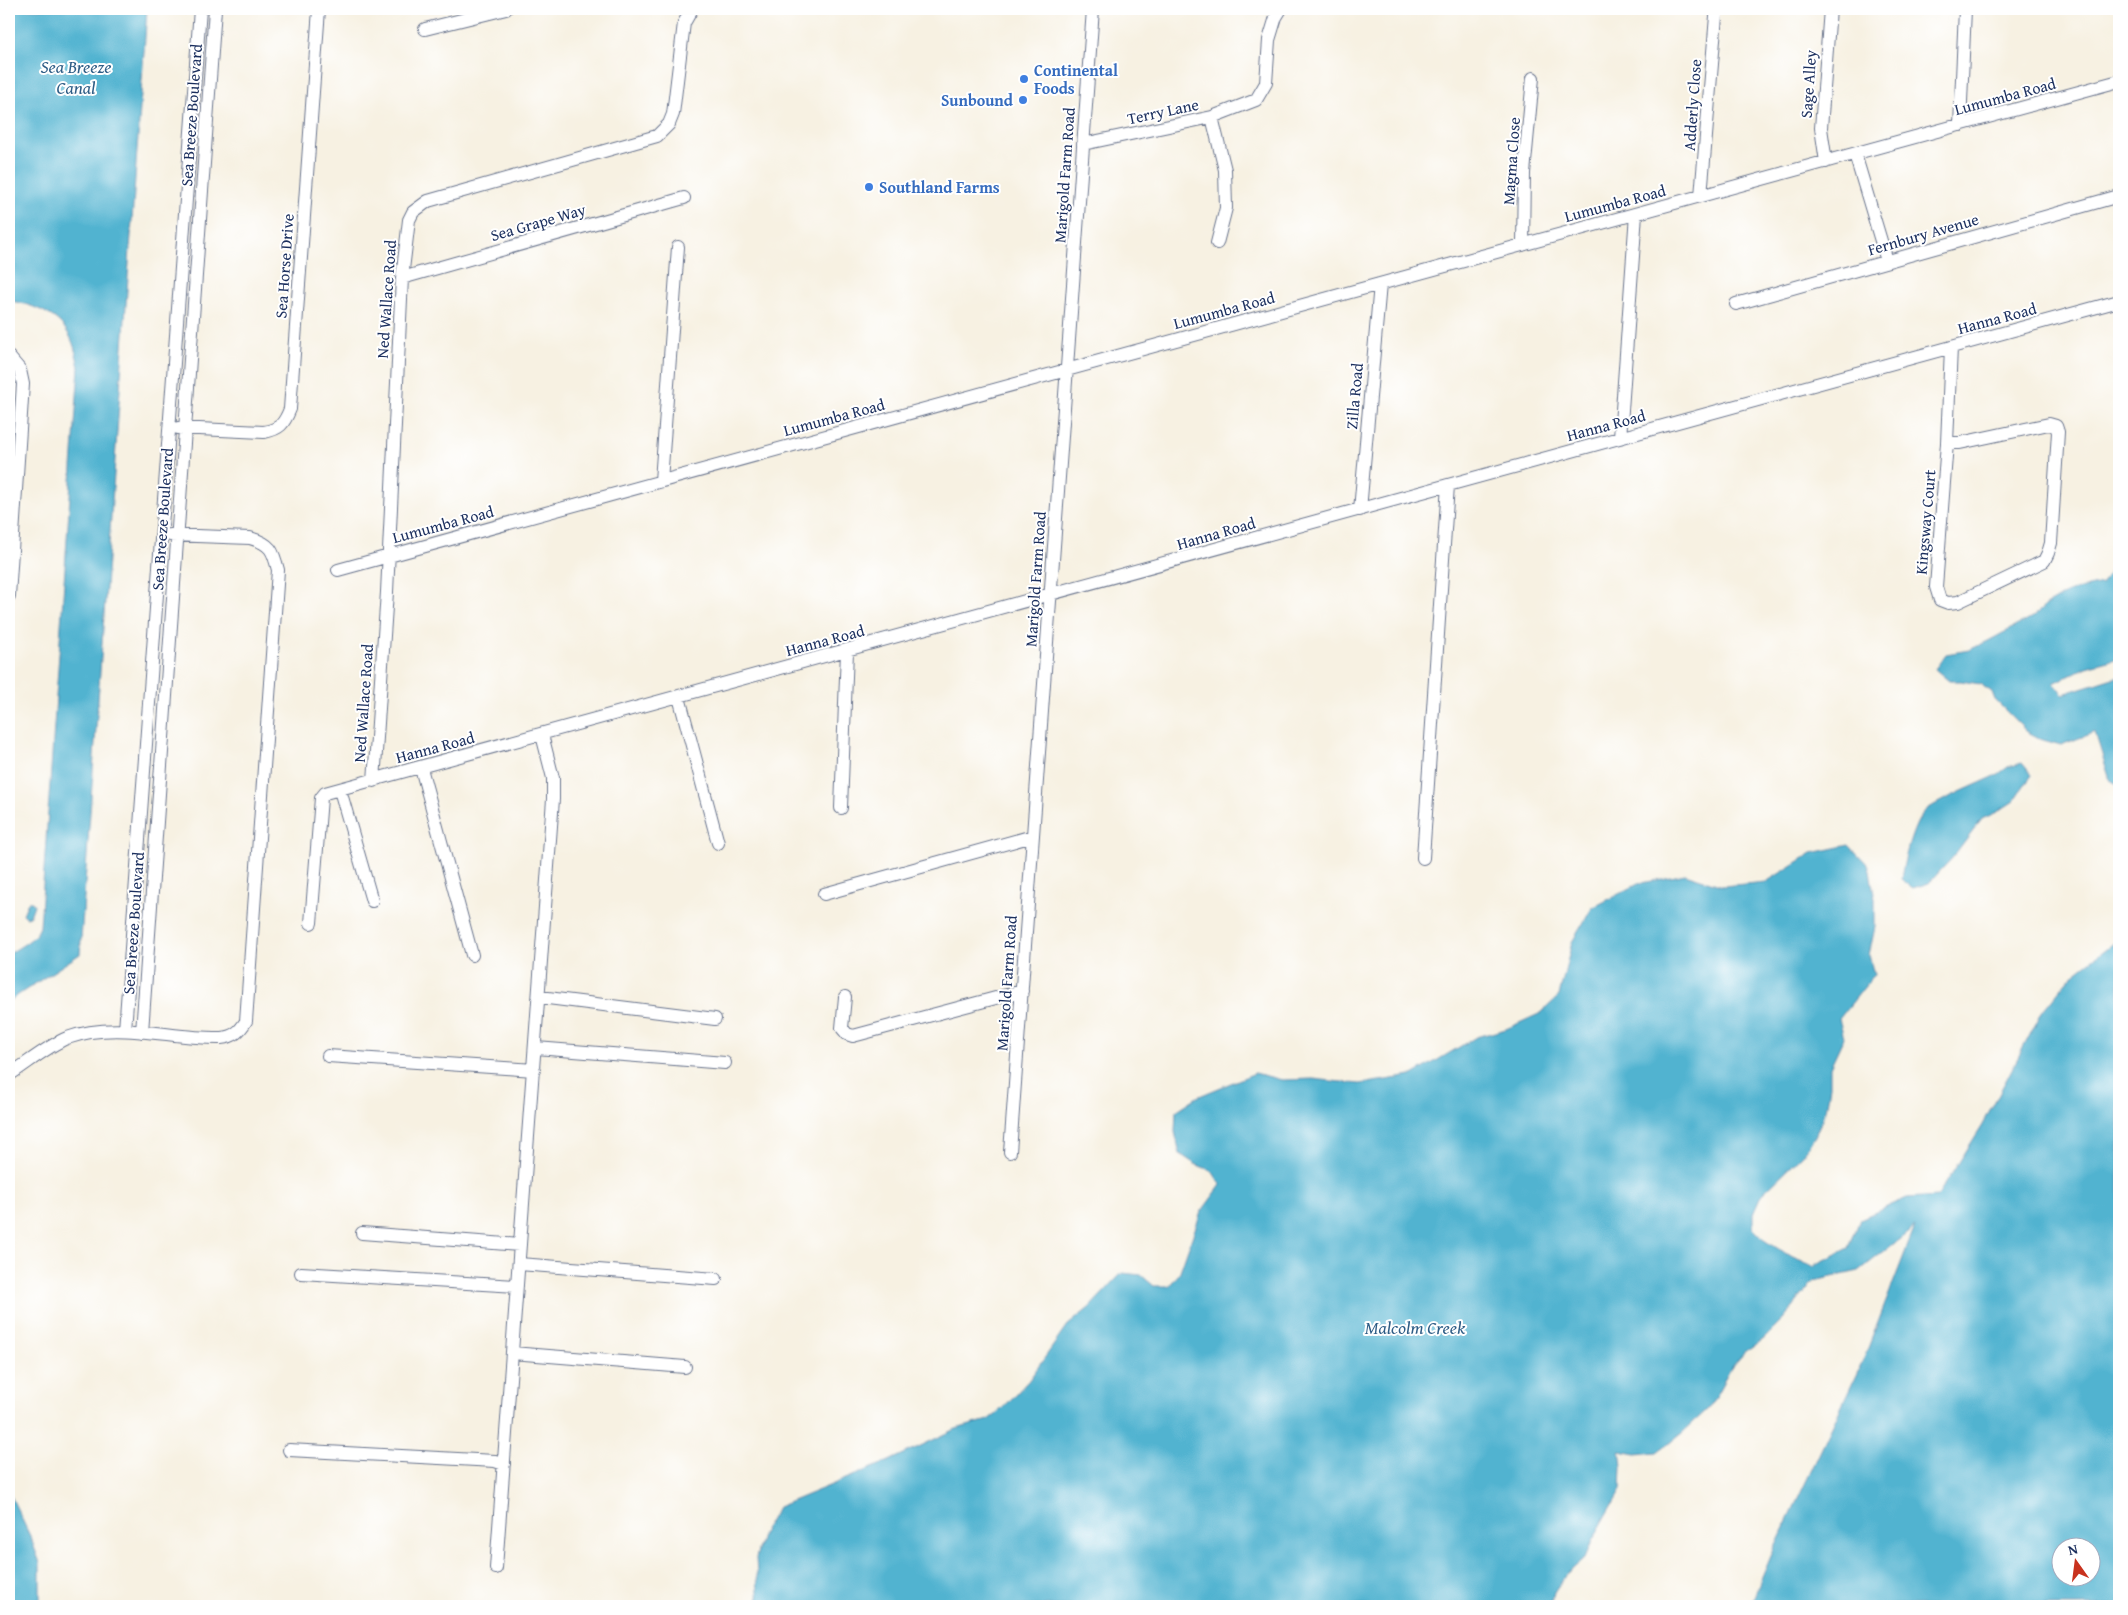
<svg xmlns="http://www.w3.org/2000/svg" width="2128" height="1615" font-family="'Gentium Book Plus',serif">
	<rect width="100%" height="100%" fill="#fff"/>
	<filter id="ink" filterUnits="userSpaceOnUse"><feTurbulence type="fractalNoise" baseFrequency=".02" numOctaves="2"/><feDisplacementMap in="SourceGraphic" scale="10" xChannelSelector="R" yChannelSelector="G"/><feConvolveMatrix kernelMatrix="1 2 1 2 8 2 1 2 1" color-interpolation-filters="sRGB"/></filter>
	<filter id="wash" filterUnits="userSpaceOnUse"><feTurbulence type="fractalNoise" baseFrequency=".0096" numOctaves="4" result="noise"/><feDisplacementMap in="SourceGraphic" scale="20" xChannelSelector="R" yChannelSelector="G"/><feGaussianBlur stdDeviation="1.12" result="paint"/><feColorMatrix in="noise" values="0 0 0 0 0 0 0 0 0 0 0 0 0 0 0 0 0 1.4 0 .05"/><feComposite in="paint" operator="in"/></filter>
	<g filter="url(#wash)">
		<rect width="100%" height="100%" fill="#f7f1e2"/>
		<path fill="#51b3d0" stroke="#367197" fill-rule="evenodd" d="M9,9h138l-67,945 -71,47v-47c11,-8 26,-14 31,-27l39,-560c-3,-13 -5,-26 -13,-37 -11,-17 -38,-27 -57,-29z
			M2119,558v100l-33,9 -32,16 9,11 56,-18v109l-9,-5 -15,-48 -34,13 -18,-5 -17,-9 -31,-31 -3,-8 -12,-8 -19,-3h-12l-14,-12 11,-15 23,-4 19,-9 45,-24 12,-11 26,-15 31,-7z
			M2022,763l10,12 -18,26 -17,11 -15,7 -27,36 -26,28 -16,5 -12,-9c3,-18 11,-53 23,-67 8,-9 59,-30 73,-37l11,-8z
			M1849,845l20,21 6,33v28l-6,28 5,20 -35,44 5,18 -14,30v19l-4,24 -11,26 -12,18 -42,41 -8,18v15l9,10 21,14 30,14 36,-18 11,-29 47,-21 31,-2 45,-72 60,-114 28,-34 48,-37v667h-369l21,-50 92,-195 52,-134 -56,44 -45,10 -35,43 -15,15 -19,13 -14,16 -22,40 -27,25 -25,19 -21,2 -16,-3 2,15 -1,24 -29,51 -7,17 -19,17 -12,18 -3,13h-792l-3,-48 6,-23 16,-28 111,-46 67,-32 32,-9 16,-13 25,-27 38,-54 22,-18 33,-35 19,2 13,11h15l10,-12 22,-62 20,-27 -9,-14 -17,-7 -15,-10 -5,-22 1,-21 21,-14 58,-24 27,7 31,-1 47,5 51,-8 65,-39 30,-8 35,-16 18,-17 13,-54 20,-34 46,-24 47,-10 38,12 43,-4 46,-29zM2060,1548h30v30h-30z
			M28,902h4l2,3 -4,11 -4,1 -3,-3z
			M9,1492l21,44 10,27v43h-31z"/>
	</g>
	<g filter="url(#ink)">
		<g fill="none" stroke-linecap="round" stroke-linejoin="round">
			<defs>
				<path id="minor" d="M425,29l81,-20
					M1212,117l13,53 1,38 -9,35
					M1960,125l5,-116
					M1083,144l129,-27 44,-17 10,-17 3,-43 7,-23 5,-8
					M1855,154l32,107
					M1826,162l-5,-34 9,-119
					M1701,196l15,-180
					M1523,245l1,-72 9,-95
					M402,278l282,-80
					M1736,304l383,-108
					M9,357l11,13 3,14 -14,212
					M178,428l86,4c16,-3 20,-8 26,-23l29,-400
					M1620,438l16,-224
					M1947,443h13l89,-19 7,2 2,6 -7,111 -3,10 -4,8 -86,41 -10,1 -8,-3 -4,-13 11,-144 4,-96
					M661,481l17,-234
					M1360,510l20,-226
					M338,570l1781,-489
					M679,697l39,146
					M421,768l51,187
					M374,781l13,-189 15,-314 7,-58 4,-8 15,-11 229,-65 12,-12 4,-10 11,-91 8,-14
					M340,790l32,111
					M841,808l6,-157
					M1423,858l25,-373
					M824,894l209,-58
					M311,923l10,-125 4,-5 1794,-492
					M540,997l175,22
					M845,997l-3,31 5,6 6,2 169,-45
					M125,1030l75,-1021
					M142,1032l73,-1023
					M536,1048l189,15
					M328,1056l206,14
					M9,1075c16,-10 40,-30 58,-37 50,-18 103,1 154,0 13,-1 19,-7 25,-17l32,-451c-5,-20 -7,-26 -28,-32l-80,-3
					M1010,1152l83,-1143
					M362,1233l158,12
					M519,1264l197,15
					M301,1273l216,13
					M512,1353l173,14
					M289,1450l206,11 9,3
					M496,1568l57,-769v-21l-11,-43"/>
			</defs>
			<use href="#minor" stroke="#68738c" stroke-width="14"/>
			<use href="#minor" stroke="#fff" stroke-width="12"/>
		</g>
	</g>
	<g fill="#3f7fe0" stroke="#fff" stroke-width="2">
		<circle cx="1024" cy="79" r="5"/>
		<circle cx="1023" cy="100" r="5"/>
		<circle cx="869" cy="187" r="5"/>
	</g>
	<g text-anchor="middle" dominant-baseline="central" stroke-width="4" stroke-linejoin="round" paint-order="stroke">
		<g font-size="16" font-weight="bold" fill="#366cbe" stroke="#fff" text-anchor="start">
			<text x="1034" y="70">Continental<tspan x="1034" dy="18">Foods</tspan></text>
			<text x="1013" y="100" text-anchor="end">Sunbound</text>
			<text x="879" y="187">Southland Farms</text>
		</g>
		<g font-size="16" fill="#1b2f5e" stroke="#fff">
			<text transform="translate(1808 84) rotate(-86)">Sage Alley</text>
			<text transform="translate(2005 96) rotate(-15)">Lumumba Road</text>
			<text transform="translate(1692 105) rotate(-86)">Adderly Close</text>
			<text transform="translate(1163 111) rotate(-12)">Terry Lane</text>
			<text transform="translate(191 115) rotate(-86)">Sea Breeze Boulevard</text>
			<text transform="translate(1511 161) rotate(-86)">Magma Close</text>
			<text transform="translate(1064 175) rotate(-86)">Marigold Farm Road</text>
			<text transform="translate(1615 203) rotate(-15)">Lumumba Road</text>
			<text transform="translate(538 222) rotate(-16)">Sea Grape Way</text>
			<text transform="translate(1923 234) rotate(-16)">Fernbury Avenue</text>
			<text transform="translate(284 266) rotate(-86)">Sea Horse Drive</text>
			<text transform="translate(386 299) rotate(-86)">Ned Wallace Road</text>
			<text transform="translate(1224 310) rotate(-15)">Lumumba Road</text>
			<text transform="translate(1997 318) rotate(-15)">Hanna Road</text>
			<text transform="translate(1354 396) rotate(-85)">Zilla Road</text>
			<text transform="translate(834 417) rotate(-15)">Lumumba Road</text>
			<text transform="translate(1606 425) rotate(-15)">Hanna Road</text>
			<text transform="translate(162 519) rotate(-86)">Sea Breeze Boulevard</text>
			<text transform="translate(1925 522) rotate(-85)">Kingsway Court</text>
			<text transform="translate(443 524) rotate(-15)">Lumumba Road</text>
			<text transform="translate(1216 533) rotate(-16)">Hanna Road</text>
			<text transform="translate(1035 579) rotate(-86)">Marigold Farm Road</text>
			<text transform="translate(825 640) rotate(-15)">Hanna Road</text>
			<text transform="translate(363 703) rotate(-86)">Ned Wallace Road</text>
			<text transform="translate(435 747) rotate(-15)">Hanna Road</text>
			<text transform="translate(133 923) rotate(-86)">Sea Breeze Boulevard</text>
			<text transform="translate(1006 983) rotate(-86)">Marigold Farm Road</text>
		</g>
		<g font-size="18" font-style="italic" fill="#2e5d86" stroke="#fff">
			<text x="76" y="66">Sea Breeze<tspan x="76" dy="21">Canal</tspan></text>
			<text x="1415" y="1327">Malcolm Creek</text>
		</g>
	</g>
	<rect width="2128" height="1615" fill="none" stroke="#fff" stroke-width="30"/>
	<g transform="translate(2076 1562) rotate(346)"><circle r="24" fill="#ffffff" stroke="#a4acbf"/>
	<path d="M0-4L9 19L0 12L-9 19Z" fill="#c8321e"/>
	<text y="-8" font-size="14" font-weight="bold" text-anchor="middle" fill="#1b2f5e">N</text>
	</g>
</svg>
